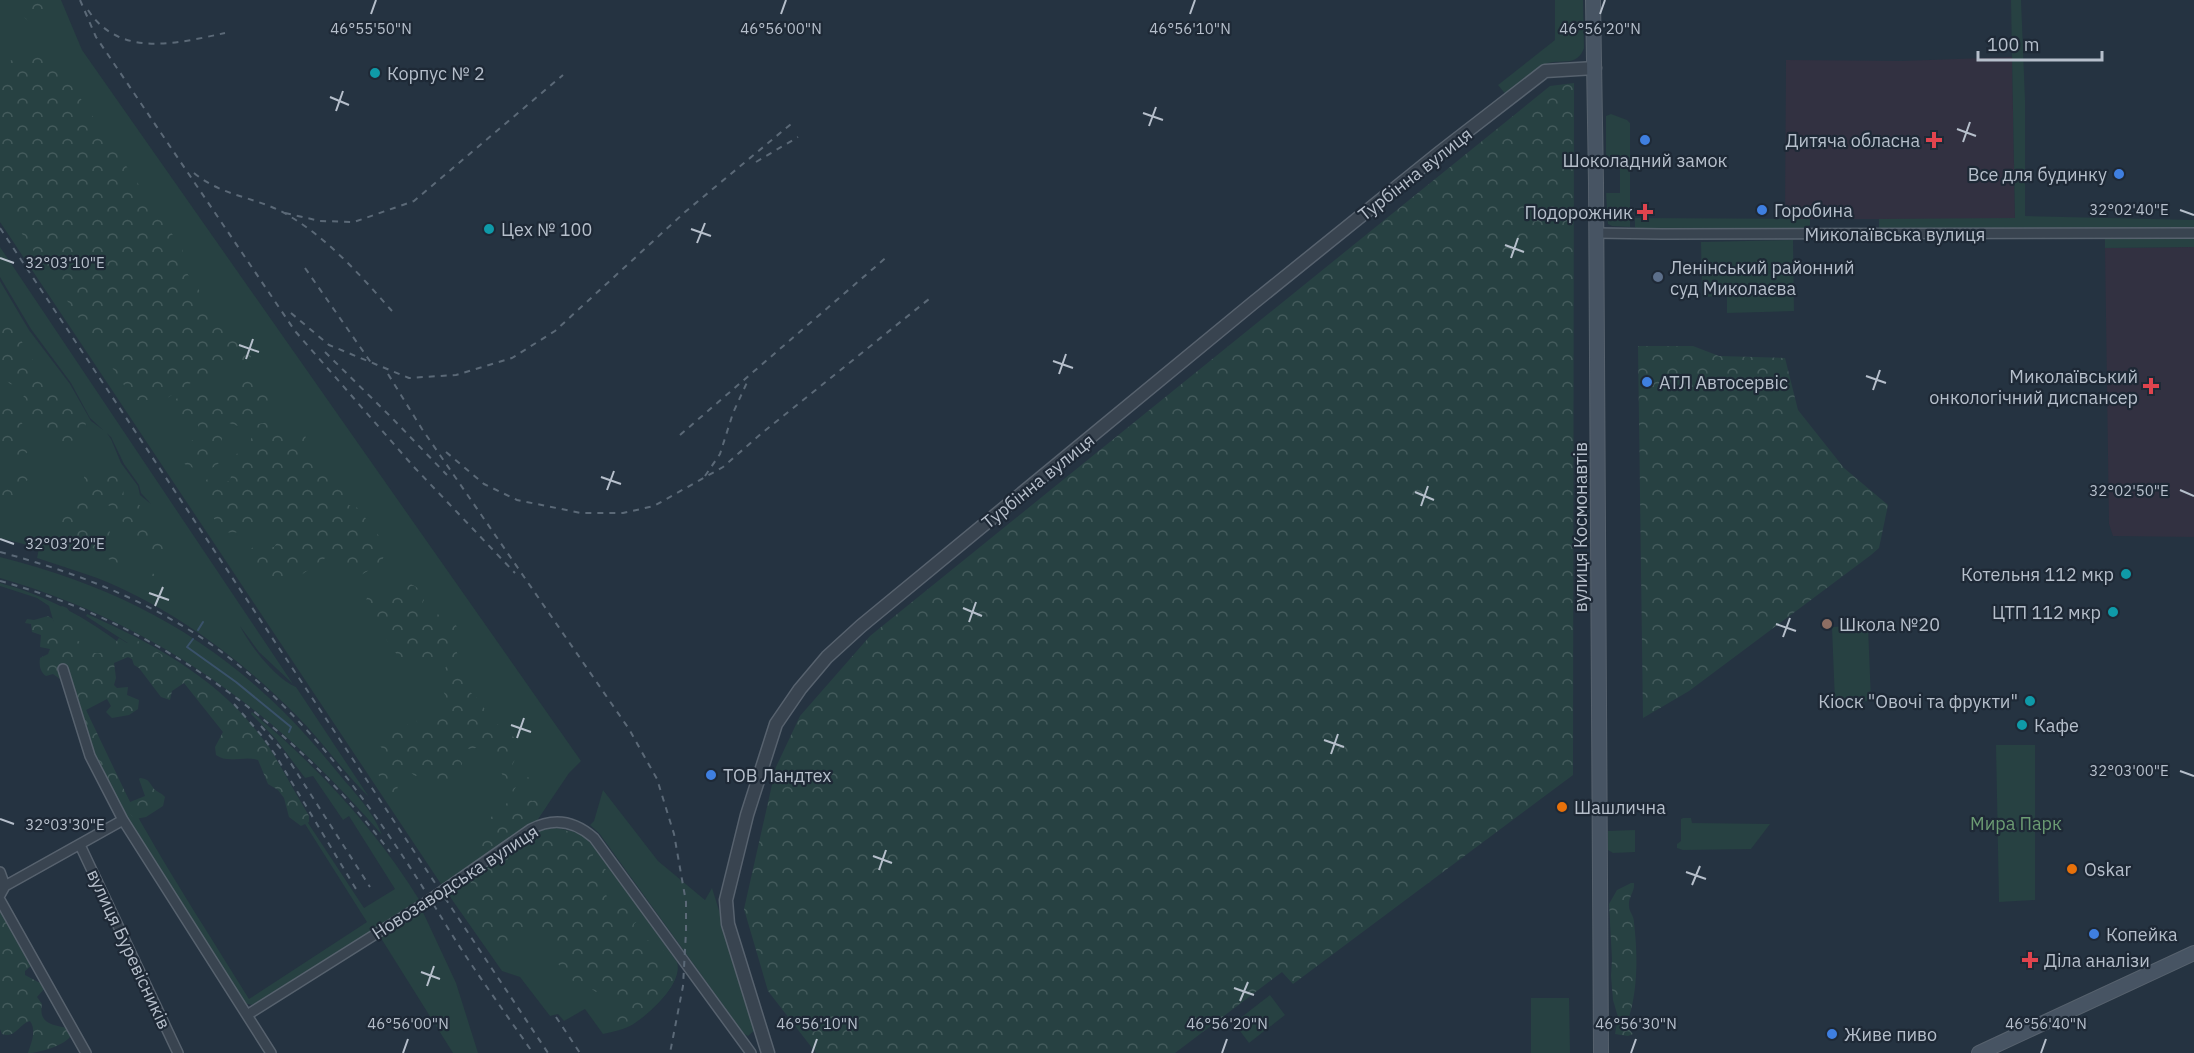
<svg xmlns="http://www.w3.org/2000/svg" width="2194" height="1053" font-family="'IBM Plex Sans',sans-serif">
	<defs>
		<pattern id="forest-crowns" width="20" height="18" patternUnits="userSpaceOnUse" patternTransform="scale(1.5)"><rect width="20" height="18" fill="#274142"/><path d="M2 6a3 3 0 1 1 6 0M12 15a3 3 0 1 1 6 0" fill="none" stroke="#445b5c"/></pattern>
	</defs>
	<rect width="100%" height="100%" fill="#253341"/>
	<path fill="#323141" d="M2012,57l3,162h-230l1,-159 116,1z
		M2194,247v290l-81,-1 -4,-12 -4,-276z"/>
	<path fill="#274142" d="M0,0h61l21,50 499,711 -12,12 -33,49 -55,36 -38,29 -443,-665z
		M1555,0h28l1,48c-7,19 -21,11 -36,15 -9,3 -32,26 -41,33l-9,-11 57,-45z
		M2011,0h10l4,100v116l169,4v8l-312,2 -3,-2v-9l136,-1z
		M1611,114l16,6 3,3v104l-18,-1 -4,-2 -2,-31h14v-27h-14v-50z
		M1635,218l175,1v6l-5,4h-168l-2,-2z
		M2105,238h89v9l-89,1z
		M1793,240l1,71 -67,2v-17l-25,1 -1,-55z
		M0,247l293,437 -34,-32 -19,-26c10,20 36,53 56,61l73,110c-26,-25 -47,-56 -73,-82 -55,-56 -125,-108 -199,-137 -19,-7 -40,-13 -60,-20l2,-10 -39,-10v-257l29,49 41,54 21,37 15,11 5,7 10,24 17,23 2,9 11,9 -10,-11 -2,-8 -15,-21 -13,-27 -21,-19 -19,-35 -40,-54 -31,-52z
		M0,557c140,35 243,98 334,211 16,20 39,42 48,67 -104,-122 -227,-212 -382,-257z
		M0,583c46,12 89,36 126,65l-52,31c41,115 112,217 175,320l118,-77 -105,-166 -50,-58 -126,-82 1,-2c66,29 132,65 176,125 11,15 20,31 29,48l-5,4 77,117 31,-19 -46,-73 -6,4 -30,-44 -8,2 -29,-39 -25,-25 1,-2c65,54 124,117 168,189l-168,104 -8,-2 -118,-185 -34,-63 -43,-149 -12,-8 -37,-12z
		M1868,625l3,76 -36,2 -3,-76z
		M1996,745h39v155l-36,2z
		M603,790l55,71 47,39 7,-12 44,141 -8,7 -4,-2 -145,-201 -9,-8 4,-4z
		M1683,818h8l1,5 78,1 -19,25 -68,1 -6,-2v-4l4,-3v-22z
		M557,828l23,5 11,8 86,121c7,21 -30,55 -47,64 -8,4 -18,6 -27,8l-18,-25 -21,12 -6,-7 -8,2 -30,-39 -18,-6 -54,-77 79,-58 14,-7z
		M1635,830v22l-22,1 -5,-3v-19z
		M422,910l34,73 22,70h-25l-74,-118z
		M1270,995l15,20 -36,28 -15,-20z
		M1531,998h38l1,55h-39z"/>
	<path fill="url(#forest-crowns)" d="M12,0h41v14l-13,2 -1,3 2,2 -6,3c-11,-4 -18,-14 -23,-24z
		M34,51l30,23 119,176 -4,12 25,35 44,50 3,10 -7,5 -44,15 -36,23h-30l-134,-199v-136z
		M1574,83l-1,692 -280,209 -11,-12 -107,81h-359l-48,-62 -24,-82 32,-142 24,-51 70,-80 680,-550z
		M0,307c15,15 20,35 32,52 13,22 38,37 51,56 5,7 2,14 -1,22 -32,16 -49,-12 -63,-36l9,-9 -4,-6 -14,-2 -10,-11z
		M1638,346h55l26,10 66,2 13,52 46,58 44,37 -9,43 -8,7 -182,136 -46,27z
		M248,371l16,10 10,17 -9,7 1,6 -12,9 -7,-1 -7,3 -2,4 -12,-4 -3,7 3,4c-7,10 -9,15 -4,26 -10,15 -26,12 -39,4l-2,-11 6,-8 9,-6 3,-11 -4,-6 -11,1 -15,-10v-9l31,-18 17,9 7,-3 9,-14z
		M0,398c12,10 31,33 32,50l-14,13 -18,1z
		M275,421l7,8 6,-1 9,2 8,5 3,11 6,8 29,34 2,11 4,6 9,3 21,28v11l5,9 -3,7 -20,12 3,6 9,1 4,5c-27,14 -22,-35 -49,-31l-51,36 -29,-36 1,-5 6,-6 19,2 5,-7 -1,-6c-21,-17 -31,2 -52,-2l-1,-7 -11,-6c-1,-9 -11,-18 -16,-28 6,-10 16,-23 26,-9l5,-1 2,-4 -4,-12c2,-12 11,-11 19,-13 2,-8 3,-13 9,-17v-7l3,-4z
		M108,468c15,5 15,17 16,31l14,5 8,6 5,15 19,21 1,9 -12,5c-15,-1 -28,-18 -34,-32 -3,-6 -3,-12 -8,-17 -12,-11 -32,-12 -30,9l22,9c2,5 0,9 2,14 9,18 36,26 52,36l1,2 -9,4 -11,-4 -18,-14 -20,-9 -23,-18 -22,-11c0,-17 14,-27 24,-39l-1,-15z
		M0,469l28,8v3l-11,6 -5,5 3,12 -2,4 -6,2 -7,-4z
		M408,583c9,3 14,8 16,17l-5,9 1,6 10,-3 8,2 6,10 4,2 7,-2 3,4 -5,12 5,16 -2,6 3,6 8,6 4,19c11,7 14,20 24,29 3,4 9,5 12,8 15,13 13,22 4,37l1,5 18,6 -8,7 -4,-2 -5,9 -27,-44 -4,-2 -10,3 -11,-1 -5,7 6,8 -1,7 -16,11 -12,-2 -6,-6 -12,3 -6,-5 -8,-1 3,8 -6,3 -1,14 -6,-2 -16,-23 13,-15 -14,-16v-7l29,-11 15,12 6,1 3,-6 -1,-4 -9,-2 -1,-3 6,-4c13,4 21,-6 24,-17l-3,-8 6,-6 -3,-6 -6,-1 7,-12 -1,-3h-5l-4,4h-7v4l-4,2 -16,-12 -10,-1 -35,-50v-7l3,-6c7,-1 8,2 15,3 10,2 18,-11 25,-16z
		M62,606l5,2 5,7 -4,10 11,3 1,6 -3,7 7,1 1,3 -3,5 1,3h19l4,-6 9,-4 4,-5 8,5 11,-2 46,26 11,10 9,4 29,26 9,13 14,11 1,5 12,11 40,69v6l-8,4 -12,-9 -5,-19 -6,-8 -10,-6 -10,-24c-13,-5 -30,4 -42,-5l-1,-8 8,-15 -39,-49 -12,8 -2,9 -9,-3 -22,-29 -5,-3 -2,-6 -4,-2 -14,6 2,15 -2,7 3,3 11,-1 -1,8 12,5 -1,9 -9,6 -17,3 -6,-6 5,-6 -4,-7 -21,11 44,92 15,-6 -6,-17 1,-1c9,1 9,4 14,11 3,3 8,4 11,8l-2,9 -17,11 -11,2 -6,-6 -7,-3 -14,-30 -14,-18 -24,-88 -3,-5 -7,10 -7,-5 -7,2c-6,-4 -7,-11 -6,-18l8,-4 2,-5 -10,-2 1,-12 -9,-3 -1,-8 -6,-1 2,-4 7,1 14,-4 5,3 1,3h4l2,-3 -4,-9z
		M516,796l17,5 6,-3 6,2 2,5 -11,17 -55,36 -10,-13 -6,-1 1,-3 5,-1 3,-3h3c7,-17 25,-30 39,-41z
		M566,831c16,0 39,18 21,32l5,6 10,-3c15,10 -4,23 8,35 2,2 9,4 13,7l6,-2 9,3 3,9 -7,6 -1,8 10,1 2,6 17,7 2,4 -7,3 -1,4 8,10 13,5c-4,22 -30,41 -47,53l-15,-2c-4,-13 5,-23 1,-35 -8,-4 -12,0 -20,4l-7,-5 -8,1 -18,-16 -7,-12 -4,-13 3,-12 -13,-1 -3,-6 -14,3 -11,-4 -4,3 6,8v8l-3,3h-10l-6,3 -6,-5 -3,-12 -16,-10 -10,-22 10,-23 17,-13 11,-3 13,-16 12,-8 7,-4h9l20,11 6,-4 -3,-5z
		M1631,883h3c1,9 -6,14 -5,23 0,6 5,9 5,17 4,33 4,72 -8,103l7,8 -5,2 -13,-2 3,-17 -5,-17 -2,-24 1,-17 -3,-55 8,-14z
		M0,904l33,60 -8,7v4l17,9 3,4 -8,9 5,7c-4,20 11,21 26,24l3,7c-4,10 -32,18 -43,18 3,-10 9,-22 2,-32 -11,3 -15,18 -28,13l-2,-5z"/>
	<g fill="none" stroke-linecap="round" stroke-linejoin="round">
		<path stroke="#3a526a" stroke-width="2" d="M198,630l5,-8
			M193,639l-6,8 49,35 55,45 -2,5"/>
		<defs>
			<path id="minor" d="M1596,233l66,1 532,-1
				M63,669l27,87 33,64 148,233
				M80,845l98,208
				M0,872l5,14 -5,9
				M5,886l118,-66
				M0,900l86,153
				M247,1015l178,-112 106,-74c23,-12 44,-8 63,9l157,215"/>
			<path id="tertiary" d="M768,1053l-40,-129 -2,-24 21,-85 29,-91 24,-35 27,-32 34,-31 392,-323 186,-150 106,-82 50,-3"/>
			<path id="secondary" d="M1593,0l3,183 5,870
				M1979,1053l215,-100"/>
		</defs>
		<use href="#minor" stroke="#57626e" stroke-width="12"/>
		<use href="#tertiary" stroke="#57626e" stroke-width="15"/>
		<use href="#secondary" stroke="#57626e" stroke-width="16"/>
		<use href="#minor" stroke="#394450" stroke-width="9"/>
		<use href="#tertiary" stroke="#394450" stroke-width="12"/>
		<use href="#secondary" stroke="#475463" stroke-width="14"/>
		<path stroke="#5b6977" stroke-width="2" stroke-dasharray="6 6" stroke-linecap="butt" d="M80,0l16,37 199,294 118,135 102,107
			M88,10c32,49 90,33 137,23
			M756,162l42,-25
			M194,173c29,24 63,24 92,41 43,25 74,61 106,97
			M285,213l35,8 34,1 60,-21 149,-126
			M0,228l548,825
			M305,268l67,96
			M291,313l38,32 80,33 47,-3 56,-17 43,-27 130,-119 106,-88
			M325,352l66,65 56,58
			M388,374l34,55 207,300 28,50 17,55 12,68v30l-3,54 -13,67
			M680,435l209,-180
			M446,452l38,32 33,16 64,13h42l31,-7 69,-39 39,-34 167,-134
			M705,476l15,-22 13,-41 16,-35
			M0,552c78,21 153,50 219,98 96,71 166,174 227,275 27,44 58,86 87,128
			M0,581c156,42 294,143 390,271
			M234,704l29,33 13,19 83,138
			M261,726l22,25 87,136
			M556,1017l24,36"/>
	</g>
	<path fill="none" stroke="#b6bfcb" stroke-width="2" d="M371,14l5,-14M781,14l5,-14M1190,14l5,-14M1600,14l5,-14M330,97l19,8M336,111l7,-20M1143,113l20,7M1149,126l7,-19M1957,129l19,7M1963,142l7,-20M2180,210l14,5M691,229l20,7M697,243l8,-20M1505,245l19,7M0,258l14,5M1511,258l7,-20M239,345l20,7M246,359l7,-20M1053,361l20,7M1059,374l7,-20M1866,376l20,7M1873,390l7,-20M601,477l20,7M607,490l7,-19M2180,490l14,6M1415,492l19,8M1421,506l7,-20M0,539l14,5M149,593l20,7M155,606l8,-19M963,608l19,8M969,622l7,-20M1776,624l20,7M1783,637l7,-19M511,725l20,7M517,738l7,-20M1324,740l20,7M1331,754l7,-20M2180,771l14,5M0,819l14,5M873,856l19,7M879,870l7,-20M1686,872l20,7M1692,885l8,-19M421,972l19,7M427,986l7,-20M1234,988l20,7M1240,1001l8,-19M403,1053l5,-14M812,1053l5,-14M1222,1053l5,-14M1631,1053l5,-14M2041,1053l5,-14"/>
	<g fill="#0f9aa8" stroke="#1e2936" stroke-width="2">
		<circle cx="375" cy="73" r="6"/>
		<circle cx="489" cy="229" r="6"/>
		<circle cx="2126" cy="574" r="6"/>
		<circle cx="2113" cy="612" r="6"/>
		<circle cx="2030" cy="701" r="6"/>
		<circle cx="2022" cy="725" r="6"/>
	</g>
	<g fill="#3f7fe0" stroke="#1e2936" stroke-width="2">
		<circle cx="1645" cy="140" r="6"/>
		<circle cx="2119" cy="174" r="6"/>
		<circle cx="1762" cy="210" r="6"/>
		<circle cx="1647" cy="382" r="6"/>
		<circle cx="711" cy="775" r="6"/>
		<circle cx="2094" cy="934" r="6"/>
		<circle cx="1832" cy="1034" r="6"/>
	</g>
	<g fill="#e0444e" stroke="#1e2936" stroke-width="2">
		<path d="M1931 131h6v6h6v6h-6v6h-6v-6h-6v-6h6z"/>
		<path d="M1642 203h6v6h6v6h-6v6h-6v-6h-6v-6h6z"/>
		<path d="M2148 377h6v6h6v6h-6v6h-6v-6h-6v-6h6z"/>
		<path d="M2027 951h6v6h6v6h-6v6h-6v-6h-6v-6h6z"/>
	</g>
	<circle fill="#5c6f8a" stroke="#1e2936" stroke-width="2" cx="1658" cy="277" r="6"/>
	<circle fill="#8d6e63" stroke="#1e2936" stroke-width="2" cx="1827" cy="624" r="6"/>
	<g fill="#e8710a" stroke="#1e2936" stroke-width="2">
		<circle cx="1562" cy="807" r="6"/>
		<circle cx="2072" cy="869" r="6"/>
	</g>
	<g text-anchor="middle" dominant-baseline="central" stroke-width="4.5" stroke-linejoin="round" paint-order="stroke">
		<g font-size="18" fill="#b6bfcb" stroke="#1e2936" text-anchor="start">
			<text x="387" y="73">Корпус № 2</text>
			<text x="1920" y="140" text-anchor="end">Дитяча обласна</text>
			<text x="1645" y="160" text-anchor="middle">Шоколадний замок</text>
			<text x="2107" y="174" text-anchor="end">Все для будинку</text>
			<text x="1774" y="210">Горобина</text>
			<text x="1633" y="212" text-anchor="end">Подорожник</text>
			<text x="501" y="229">Цех № 100</text>
			<text x="1670" y="267">Ленінський районний<tspan x="1670" dy="21">суд Миколаєва</tspan></text>
			<text x="2138" y="376" text-anchor="end">Миколаївський<tspan x="2138" dy="21">онкологічний диспансер</tspan></text>
			<text x="1659" y="382">АТЛ Автосервіс</text>
			<text x="2114" y="574" text-anchor="end">Котельня 112 мкр</text>
			<text x="2101" y="612" text-anchor="end">ЦТП 112 мкр</text>
			<text x="1839" y="624">Школа №20</text>
			<text x="2018" y="701" text-anchor="end">Кіоск "Овочі та фрукти"</text>
			<text x="2034" y="725">Кафе</text>
			<text x="723" y="775">ТОВ Ландтех</text>
			<text x="1574" y="807">Шашлична</text>
			<text x="2084" y="869">Oskar</text>
			<text x="2106" y="934">Копейка</text>
			<text x="2044" y="960">Діла аналізи</text>
			<text x="1844" y="1034">Живе пиво</text>
		</g>
		<g font-size="18" fill="#b6bfcb" stroke="#1e2936">
			<text transform="translate(1415 174) rotate(-38)">Турбінна вулиця</text>
			<text x="1895" y="234">Миколаївська вулиця</text>
			<text transform="translate(1038 481) rotate(-39)">Турбінна вулиця</text>
			<text transform="translate(1580 527) rotate(-90)">вулиця Космонавтів</text>
			<text transform="translate(455 882) rotate(-33)">Новозаводська вулиця</text>
			<text transform="translate(129 949) rotate(65)">вулиця Буревісників</text>
		</g>
		<g font-size="18" fill="#6c9c73" stroke="#1e2936">
			<text x="2016" y="823">Мира Парк</text>
		</g>
	</g>
	<g font-size="15" text-anchor="middle" fill="#b6bfcb" stroke="#1e2936" stroke-width="4.5" stroke-linejoin="round" paint-order="stroke">
		<text x="371" y="34">46°55'50"N</text>
		<text x="781" y="34">46°56'00"N</text>
		<text x="1190" y="34">46°56'10"N</text>
		<text x="1600" y="34">46°56'20"N</text>
		<text x="2129" y="215">32°02'40"E</text>
		<text x="65" y="268">32°03'10"E</text>
		<text x="2129" y="496">32°02'50"E</text>
		<text x="65" y="549">32°03'20"E</text>
		<text x="2129" y="776">32°03'00"E</text>
		<text x="65" y="830">32°03'30"E</text>
		<text x="408" y="1029">46°56'00"N</text>
		<text x="817" y="1029">46°56'10"N</text>
		<text x="1227" y="1029">46°56'20"N</text>
		<text x="1636" y="1029">46°56'30"N</text>
		<text x="2046" y="1029">46°56'40"N</text>
	</g>
	<path d="M1978 51v9h124v-9" fill="none" stroke="#b6bfcb" stroke-width="3"/>
	<text x="1987" y="51" font-size="18" fill="#b6bfcb" stroke="#1e2936" stroke-width="4.5" paint-order="stroke">100 m</text>
</svg>
